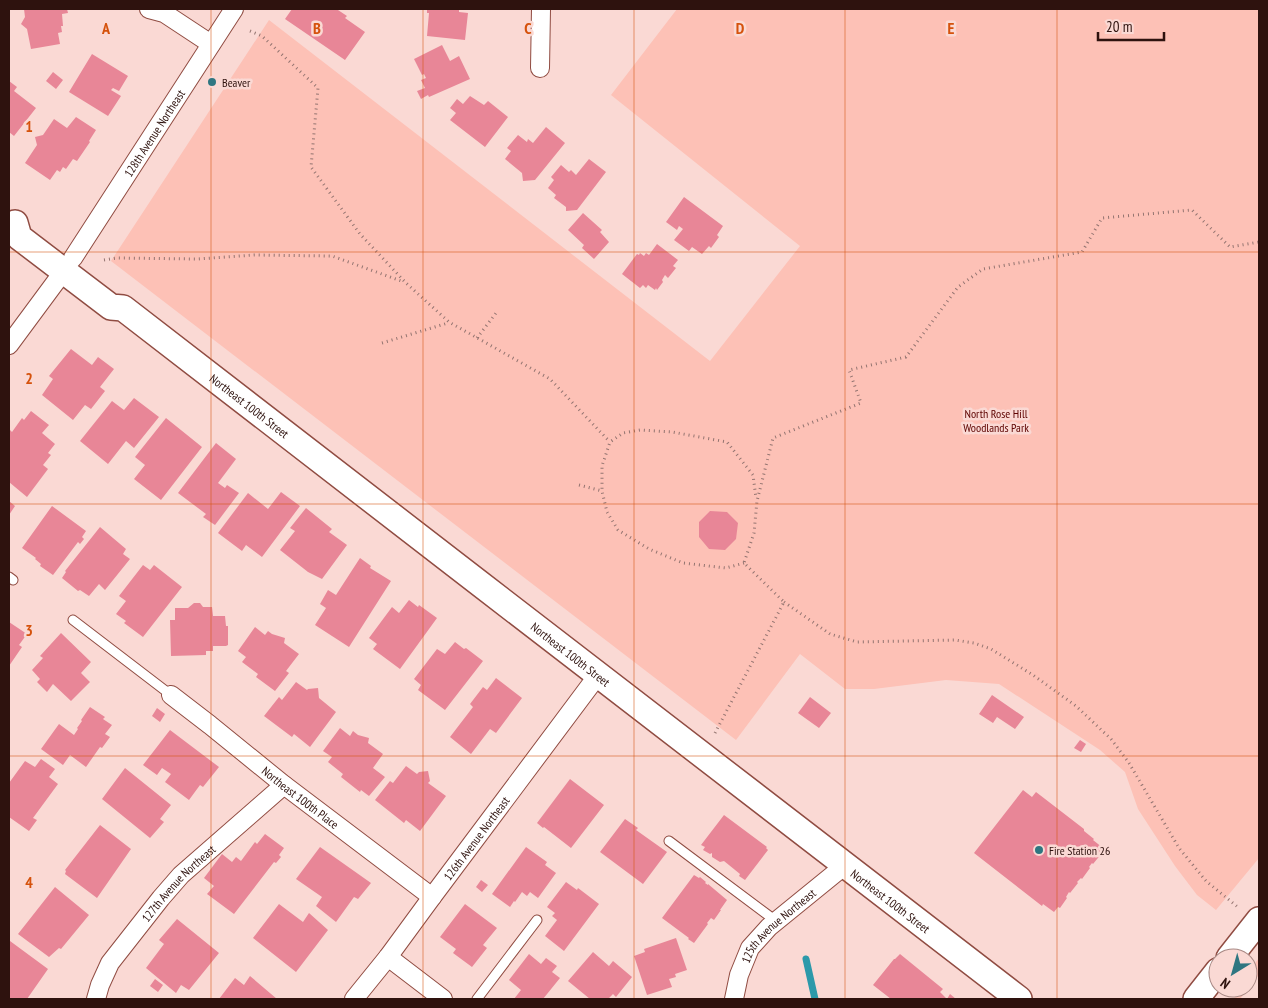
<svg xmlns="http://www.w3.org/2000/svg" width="1268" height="1008" font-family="'PT Sans Narrow',sans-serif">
	<rect width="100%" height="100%" fill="#fad9d4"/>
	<path fill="#fdc1b6" d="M677,9h582v849l-43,52 -19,-15 -22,-29 -37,-57 -13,-37 -25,-22 -101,-66 -53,-4 -72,9h-29l-45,-35 -64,86 -625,-479 158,-241 441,341 90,-115 -189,-151z
		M1259,958v17l-19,24h-3l-7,-5 5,-6h13v-16z"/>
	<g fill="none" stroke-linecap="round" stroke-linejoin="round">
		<path stroke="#2c99aa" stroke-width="7" d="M806,959l9,40"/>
	</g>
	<path fill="#e88697" d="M24,9h43l1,4 -6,1 1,12h-2l1,6 -4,1 2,11 -29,5 -4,-20 -6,-5 4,-7z
		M292,9h47l-1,1 9,6 -2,2 20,14 -20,28 -60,-41z
		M427,9h32v3l9,1 -3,27 -38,-4 2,-23h-2z
		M442,45l8,16 9,-5 11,23 -41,18 -1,-2 -7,4 -4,-8 8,-3 -4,-8 5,-2 -2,-4 -2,1 -8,-16z
		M92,54l36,22 -9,15 -6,-3 -2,2 10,6 -13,20 -39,-24z
		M53,72l10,8 -7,9 -10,-8z
		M9,81l8,6 -3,4 22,17 -22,28 -5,-4z
		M470,96l14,9 4,-4 20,16 -23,30 -35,-27 6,-7 -6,-5 7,-9 6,5z
		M76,117l20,13 -7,11 1,1 -13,19 -4,-2 -7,10 -3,-2 -3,5 -3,-2 -7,10 -25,-17 12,-18 -2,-8 8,-2 11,-16 13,9z
		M546,127l19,16 -30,37 -12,1 -1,-8 -17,-14 6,-8 -4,-3 11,-13 9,7 1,-3 5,4z
		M589,159l17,13 -29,38 -11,1v-4l-12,-9 2,-3 -8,-7 6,-8 -3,-3 10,-12 8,7 2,-2 5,5z
		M684,197l39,29 -6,9 2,2 -8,11 -2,-2 -7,8 -10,-7 -3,4 -15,-11 9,-11 -4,-3 -2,4 -11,-8z
		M583,213l19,17 -2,2 9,10 -15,17 -12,-11 2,-3 -16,-15z
		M657,244l21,16 -5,6 3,2 -8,10 -3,-3 -3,5 1,2 -6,8 -1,-2 -1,2 -7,-5 -2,3 -3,-3 -3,3 -18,-14 15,-20 2,1 1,-2 4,3 2,-3 3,2z
		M71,349l21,16 6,-8 16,12 -14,18 5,4 -14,18 -6,-4 -12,15 -31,-25 11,-16 -4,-3z
		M134,398l25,19 -25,31 -8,-7 -18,23 -28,-23 32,-40 12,9z
		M31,411l18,14 -7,8 13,11 -7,9 3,2 -8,10 5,4 -21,28 -18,-15v-50l1,-2 2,2 10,-14 2,2z
		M166,418l36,29 -41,53 -27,-21 11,-14 -10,-8z
		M216,443l20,16 -18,24 7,5 2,-3 12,8 -24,32 -12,-8 3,-3 -28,-21z
		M281,492l19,14 -38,51 -16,-12 -4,6 -24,-18 30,-40 20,16z
		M9,501l6,5 -6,9z
		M52,506l34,25 -4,6 2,2 -4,5 -2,-2 -25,33 -13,-9 1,-2 -6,-5 1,-1 -14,-10z
		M306,508l26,21 -3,3 18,13 -25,34 -14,-7 -28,-22 15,-19 -5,-3z
		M710,511l17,1 11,11 -2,16 -11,11 -16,-1 -10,-12v-15z
		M100,527l26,22 -3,5 7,5 -25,31 -6,-6 -10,12 -9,-6 -2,1 -16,-13 4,-6 -1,-1z
		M360,558l11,8 -1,2 21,13 -42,66 -34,-22 11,-17 -6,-4 8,-14 8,5z
		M143,565l7,5 4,-5 28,22 -39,50 -19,-14 2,-2 -10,-7 10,-13 -7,-5z
		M409,600l9,7 1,-2 18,13 -37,51 -27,-20 4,-5 -8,-6 23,-31 7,6z
		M194,603h6l3,4h9l1,9h12l1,10h2v19l-2,1h-13v5h-7v4l-35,1 -1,-36h5v-12h13z
		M9,622l18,12 -8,11 3,2 -13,19z
		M255,627l10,8 3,-4 4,3 13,4 -1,5 15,11 -13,17 3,2 -14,18 -19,-14 2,-3 -16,-12 4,-5 -8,-6z
		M61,633l30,29 -10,11 9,9 -19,19 -18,-17 -6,8 -10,-10 3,-3 -8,-9 11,-12 -3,-2z
		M455,642l9,7 2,-1 17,13 -38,49 -27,-20 3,-5 -7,-6 23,-30 8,5z
		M496,678l26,20 -26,35 -6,-4 -19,25 -21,-17 23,-30 -3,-3 13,-17 4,3z
		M296,682l11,8 1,-1 10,-1 1,10 17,14 -26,35 -16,-13 -2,3 -28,-21 15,-19 3,3z
		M992,695l32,22 -9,12 -18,-12 -4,6 -14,-9z
		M810,697l21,16 -12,15 -21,-15z
		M90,707l15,10 -2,2 9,6 -7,9 5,3 -8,11 -2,-1 -14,20 -16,-12 -7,10 -22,-16 18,-25 15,11 4,-6 -1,-1 5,-7 -1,-1z
		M157,708l8,6 -5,8 -8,-6z
		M340,728l10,8 3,-5 5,4 11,3 -1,5 15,11 -10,14 12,9 -16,19 -8,-6 -1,2 -19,-15 2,-3 -15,-12 4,-5 -9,-6z
		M170,730l49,37 -16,20 -3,-2 -11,15 -24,-18 6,-8 -9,-6 -5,7 -14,-10z
		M1080,740l6,4 -5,8 -7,-4z
		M41,759l14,10 -6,8 9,7 -25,34 4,2 -8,11 -20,-14v-34l16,-22 10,6z
		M406,766l11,8 2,-2 9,-1 2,10 -2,2 18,13 -26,35 -14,-11 -2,3 -29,-23 15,-19 3,2z
		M125,768l46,37 -11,14 4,3 -14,16 -48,-39z
		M570,779l34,26 -33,43 -27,-21 -1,1 -6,-5z
		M1023,790l9,7 4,-5 48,37v2l10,8 -1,1 10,8 -3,4 2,1 -9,11 -1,-1 -3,4 1,1 -8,11 -1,-1 -4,4 1,1 -8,10 -1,-1 -3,5 1,1 -7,10 -2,-1 -4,5 -11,-8 -1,2 -68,-53z
		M724,815l43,32 -1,1 2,2 -23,30 -6,-4 1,-2 -16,-13 -4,1 -8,-5v-4l-2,1 -7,-4 2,-3 -4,-2z
		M625,819l13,9 -2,2 31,22 -24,32 -43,-32z
		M100,825l31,24 -34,49 -32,-24 1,-3 -1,-1z
		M265,834l19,14 -5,7 2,2 -5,6 -2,-1 -40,52 -27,-20 7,-8 -10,-8 18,-24 10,8 4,-5 5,4 14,-19 2,2z
		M320,847l51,36 -13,16 -4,-2 -18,25 -20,-16 6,-9 -26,-18z
		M526,847l21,15 -2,3 11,8 -18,25 -8,-6 -3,4 -5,-4 -7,10 -1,-1 -4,6 -18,-13z
		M694,875l5,3 1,-1 6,5 -1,1 3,2v-1l19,16 -7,10h1l-7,10 -3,-2 -4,5 1,1 -14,19 -6,-4 1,-1 -27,-20z
		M481,880l7,5 -6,7 -6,-5z
		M566,882l11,8 1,-2 21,16 -35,47 -19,-15 12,-16 -5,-4 3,-3 -8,-6z
		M55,887l34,28 -28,34 -2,-1 -10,9 -31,-23z
		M279,904l24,18 6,-9 19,17 -32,42 -43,-34z
		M465,904l32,24 -14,17 4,3 -15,19 -19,-14 3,-4 -16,-12z
		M177,919l42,34 -30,37 -8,-5 -5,8 -30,-25 18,-24 -5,-4z
		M676,938l11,32 -12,4 1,3 -7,2 3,8 -25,8 -13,-39 11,-4 -1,-3z
		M10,941l38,28 -21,30h-18v-57z
		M593,952l16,14 4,-5 19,16 -16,20 -3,-3 -5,5h-18l-22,-18z
		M529,954l12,10 5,-6 11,8 -5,6 8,6 -17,21h-29l7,-9 -12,-10z
		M900,954l43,35 -3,3 7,7 3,-5 6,5h-65l-18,-14 21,-26h1z
		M250,976l27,23h-58l16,-21 9,7z
		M155,979l8,6 -5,7 -8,-6z"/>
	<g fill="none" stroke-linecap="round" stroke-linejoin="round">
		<defs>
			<path id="lane" d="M9,577l4,3
				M73,620l98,75
				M669,841l107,80
				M477,999l60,-79"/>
			<g id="street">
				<path d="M149,9l15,4 47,31"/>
				<path d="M540,68l1,-59"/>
				<path id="s1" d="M73,258l161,-249"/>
				<path d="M9,345l54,-73"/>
				<path id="s2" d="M171,695l39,30 74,60 148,112"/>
				<path d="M388,957l55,42"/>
				<path id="s3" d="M96,999l4,-14 10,-22 51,-65 20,-23 103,-90"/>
				<path id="s4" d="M354,999l34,-42 44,-60 166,-222"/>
				<path id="s5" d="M734,999l5,-24 11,-27 19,-21 75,-61"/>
			</g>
			<g id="secondary">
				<path id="s6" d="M15,223l4,14 92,70 12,1c299,230 596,462 896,691"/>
				<path d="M1229,958l30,-38"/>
				<path d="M1196,999l22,-28"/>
			</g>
		</defs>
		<use href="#lane" stroke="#904c42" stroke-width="11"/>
		<use href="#street" stroke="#904c42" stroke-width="20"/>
		<use href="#secondary" stroke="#904c42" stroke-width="28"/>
		<path stroke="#937470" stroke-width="3" stroke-dasharray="1 4" stroke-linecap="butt" d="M250,31l12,5 56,52 -7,79 49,67 46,49 43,39 101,57 60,63
			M104,260l13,-2 81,1 56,-4 78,1 72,26
			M477,338l19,-25
			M382,343l66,-20
			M579,485l23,6
			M744,563l-18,5 -43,-5 -34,-14 -31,-19 -11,-18 -5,-21v-25l8,-24 13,-9 17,-3 32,2 55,10 26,33 3,23
			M784,602l46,32 27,8 98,-2 19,3 17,6 42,26 43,31 35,33 18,24 50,85 27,33 33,27
			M715,733l69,-131 -40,-39 10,-30 3,-32 16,-63 88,-35 -12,-33 57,-13 52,-70 25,-18 99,-17 20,-34 90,-8 38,37 29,-5"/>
		<use href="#lane" stroke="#fff" stroke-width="9"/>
		<use href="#street" stroke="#fff" stroke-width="18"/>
		<use href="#secondary" stroke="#fff" stroke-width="25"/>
	</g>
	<path fill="none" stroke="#d5520c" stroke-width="1" stroke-opacity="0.55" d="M211,9v990M423,9v990M634,9v990M845,9v990M1057,9v990M9,252h1250M9,504h1250M9,756h1250"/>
	<g fill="#2f7681" stroke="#fad9d4" stroke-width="2">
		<circle cx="212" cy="82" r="5"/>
		<circle cx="1039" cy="850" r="5"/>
	</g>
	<g text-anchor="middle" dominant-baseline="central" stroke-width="5" stroke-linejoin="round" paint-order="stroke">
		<g font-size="12" fill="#2e120e" stroke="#fad9d4" text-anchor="start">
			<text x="222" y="82">Beaver</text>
			<text x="1049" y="850">Fire Station 26</text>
		</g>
		<g font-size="12" fill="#2e120e" stroke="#fad9d4">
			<text stroke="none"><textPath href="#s1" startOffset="149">128th Avenue Northeast</textPath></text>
			<text stroke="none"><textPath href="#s6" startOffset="302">Northeast 100th Street</textPath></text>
			<text stroke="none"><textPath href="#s6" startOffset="708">Northeast 100th Street</textPath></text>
			<text stroke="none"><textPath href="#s2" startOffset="165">Northeast 100th Place</textPath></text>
			<text stroke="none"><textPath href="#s4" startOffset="202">126th Avenue Northeast</textPath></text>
			<text stroke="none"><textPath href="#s3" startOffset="144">127th Avenue Northeast</textPath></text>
			<text stroke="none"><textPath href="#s6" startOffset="1112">Northeast 100th Street</textPath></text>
			<text stroke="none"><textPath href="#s5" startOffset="89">125th Avenue Northeast</textPath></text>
		</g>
		<g font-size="12" fill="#5d0301" stroke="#fad9d4">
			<text x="996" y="413">North Rose Hill<tspan x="996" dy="14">Woodlands Park</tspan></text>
		</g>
	</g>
	<g font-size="16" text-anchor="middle" font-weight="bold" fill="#d5520c" stroke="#fad9d4" stroke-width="5" stroke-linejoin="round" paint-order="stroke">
		<text x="106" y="34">A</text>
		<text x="317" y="34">B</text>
		<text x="528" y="34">C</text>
		<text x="740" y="34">D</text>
		<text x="951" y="34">E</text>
		<text x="29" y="132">1</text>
		<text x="29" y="384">2</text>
		<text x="29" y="636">3</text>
		<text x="29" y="888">4</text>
	</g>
	<rect width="1268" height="1008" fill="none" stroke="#2e120e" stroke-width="20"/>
	<g transform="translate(1233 973) rotate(217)"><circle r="24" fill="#fad9d4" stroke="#a88985"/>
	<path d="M0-4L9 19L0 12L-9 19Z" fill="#2f7681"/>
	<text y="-8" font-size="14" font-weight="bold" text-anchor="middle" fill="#2e120e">N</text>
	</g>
	<path d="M1098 32v8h66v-8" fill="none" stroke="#2e120e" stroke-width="2.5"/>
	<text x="1106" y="32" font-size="15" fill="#2e120e" stroke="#fad9d4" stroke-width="4" paint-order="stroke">20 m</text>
</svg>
